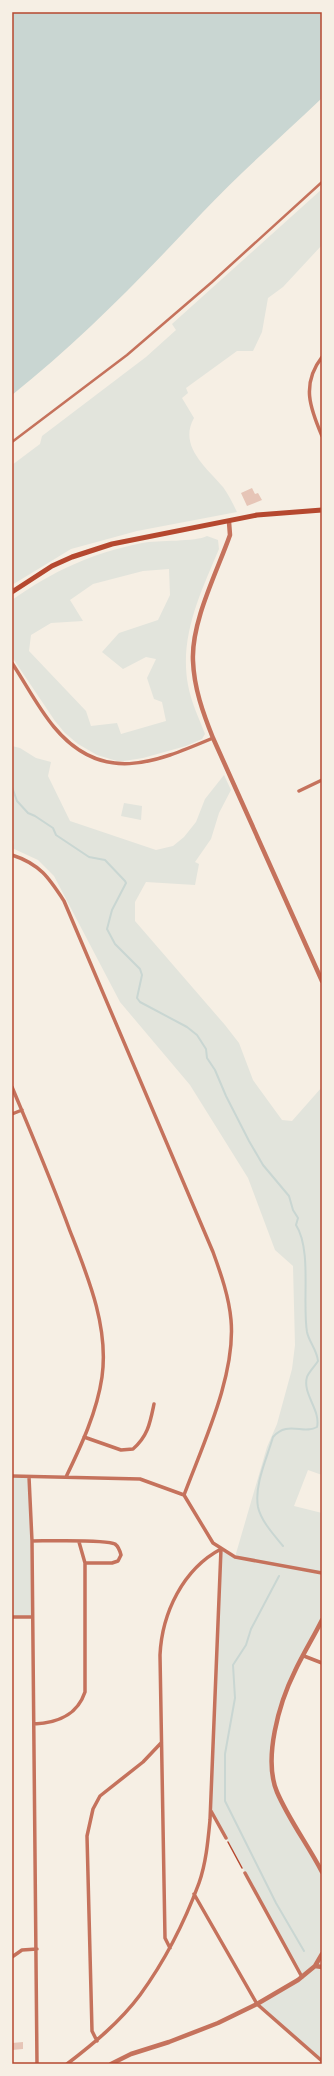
<svg xmlns="http://www.w3.org/2000/svg" width="334" height="2076" font-family="'Sofia Sans Condensed',sans-serif">
	<rect width="100%" height="100%" fill="#f6efe4"/>
	<path fill="#e2e4dc" fill-rule="evenodd" d="M322,189v56l-39,42 -15,11 -6,34 -9,19h-16l-51,37 2,5 -6,5 12,20c-16,28 13,50 29,69 6,8 10,17 14,25l-100,19 -66,18 -59,36v-120l28,-21 2,-8 104,-79 30,-27 -4,-6z
		M207,536l11,4 1,9c-18,43 -40,87 -31,136 3,17 11,33 17,49l-3,5 -16,7 -43,12 -19,3h-7l-20,-6 -19,-11 -13,-11 -10,-12 -43,-64v-57c41,-29 80,-47 130,-57 16,-3 54,-1 65,-7zM169,569l1,26 -12,25 -39,13 -17,19 21,17 23,-12 10,2 -9,19 7,21 8,3 4,19 -45,13 -4,-11 -26,3 -5,-15 -57,-60 2,-16 20,-12 32,-2 -13,-21 23,-16 50,-13z
		M12,746l8,2 16,10 15,4 -3,14 22,45 86,29 17,-4 11,-9 12,-15 9,-23 19,-24 7,15 -12,23 -8,26 -16,23 4,2 -4,21 -49,-3 -11,20v19l90,104 14,18 14,37 29,40 10,1 30,-34v388l-14,-5 -14,36 28,7v107l-27,51 -16,43 -8,45 6,33 45,80v189l-65,-57 45,-27 -91,-167 10,-261 14,8 32,-110 10,-23 15,-55 3,-24 -2,-79 -18,-16 -27,-72 -58,-93 -70,-83 -66,-126 -16,-16 -26,-12 2,-6 -2,-4z
		M124,803l18,3 -1,14 -20,-4z
		M12,1476l17,1 3,140h-20z"/>
	<path fill="#c9d6d2" d="M12,12h310v86c-40,38 -82,75 -120,115 -60,64 -121,127 -190,182z"/>
	<g fill="none" stroke-linecap="round" stroke-linejoin="round">
		<path stroke="#c9d6d2" stroke-width="2" d="M12,787l5,14 11,12 7,3 18,12 3,7 33,22 16,3 20,21 1,2 -14,27 -5,19 8,15 25,25 2,6 -5,23 3,4 47,25 10,8 9,14 1,9 8,12 11,26 23,45 14,24 26,31 4,14 5,8 -2,7c16,25 6,77 11,107 2,10 10,18 11,29 -3,5 -9,11 -11,16 -5,17 14,33 10,50 -13,8 -30,-7 -44,10 -6,21 -19,48 -15,70 3,14 16,28 25,39
			M279,1576l-28,53 -5,16 -13,20 2,33 -10,56v47l51,102 28,48"/>
	</g>
	<path fill="#e6c5b7" d="M252,488l3,6 3,-1 4,7 -15,6 -6,-13z
		M23,2042v7l-11,1v-7z"/>
	<g fill="none" stroke-linecap="round" stroke-linejoin="round">
		<path stroke="#b5482f" stroke-width="1.5" d="M228,1842l14,26"/>
		<path stroke="#c5725c" stroke-width="2.5" d="M12,442l115,-87 85,-73 110,-100"/>
		<path stroke="#c5725c" stroke-width="3.5" d="M322,357c-21,27 -12,51 0,79
			M12,663c14,21 26,45 42,64 48,58 100,36 159,11
			M299,791l23,-11
			M12,855c28,9 37,23 52,46l149,351c8,22 16,45 18,68 5,55 -28,124 -47,175
			M12,1087c20,48 40,95 58,144 18,46 39,96 32,146 -5,35 -21,69 -36,100
			M12,1114l10,-4
			M84,1437l37,13 12,-1c15,-13 17,-26 21,-45
			M12,1476l128,3 44,16 29,48 22,14 87,16
			M29,1477l3,64 5,523
			M32,1541c14,0 74,-2 83,3 4,3 5,7 6,11l-3,6 -6,2h-27v129c-8,24 -28,31 -51,32
			M79,1542l6,21
			M12,1617h20
			M304,1656l18,7
			M211,1811l15,27
			M245,1873l57,104
			M194,1894l63,110 65,57
			M170,1948l-5,-10 -5,-283c2,-42 23,-86 61,-106
			M12,1957l10,-7 15,-1
			M97,2041l-5,-10 -5,-195 6,-27 7,-13 43,-34 18,-19
			M67,2064c26,-20 53,-42 73,-69 24,-33 45,-74 59,-112 7,-20 9,-42 11,-63l11,-271"/>
		<path stroke="#c5725c" stroke-width="4.5" d="M229,522l1,13c-13,37 -39,87 -37,126 1,27 10,52 20,77l109,243
			M322,1620c-9,18 -19,34 -27,51 -16,32 -32,88 -18,121 12,28 31,53 45,80
			M315,1966l7,1
			M111,2064l20,-10 38,-12 49,-19 39,-19 41,-24 17,-14 7,-12"/>
		<path stroke="#b5482f" stroke-width="5" d="M12,592l40,-26 20,-9 40,-13 145,-29 65,-5"/>
	</g>
	<rect width="334" height="2076" fill="none" stroke="#f6efe4" stroke-width="26"/>
	<rect x="13" y="13" width="308" height="2050" fill="none" stroke="#b5482f" stroke-width="1.5"/>
</svg>
